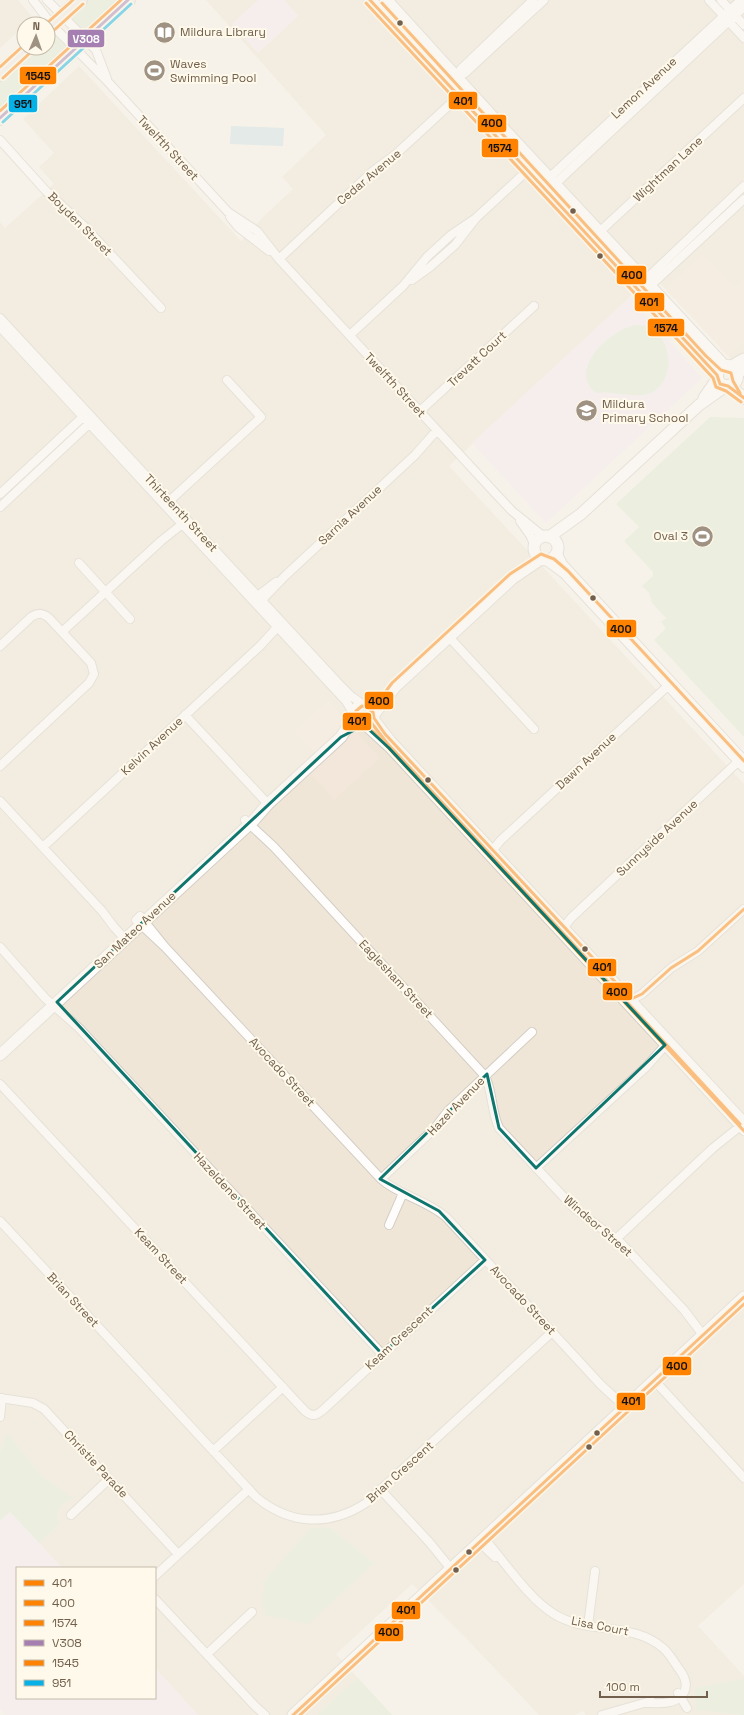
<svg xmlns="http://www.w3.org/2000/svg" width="744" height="1715" font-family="'Space Grotesk',sans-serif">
	<rect width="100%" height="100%" fill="#f6f2e9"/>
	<path fill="#efe6d7" d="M0,0h18l15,18 -7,6h-2v2l-24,22z
		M206,0h538v373l-101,-108 -13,32 -181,169 295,318v800l-46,42 46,50v39h-158l-3,-4 -8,4h-36l-75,-79 -52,-52 -76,70 56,61h-194l-43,-47v-100h-93l-23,-25 21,-19 -3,-9 2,-8 7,-6 7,-2 -31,-23 -36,-43 -6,21v-1232l5,6 49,-44 -15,-17 15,-14 -31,-34 56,-53 162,175 22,-24 30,-28 -11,-12 44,-42z"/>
	<path fill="#f3e6da" d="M703,254l32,33 9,-8v62l-16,15 -62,-68z
		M328,701l52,57 -46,42 -23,-26 12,-12 -29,-31z"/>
	<path fill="#f4e9f1" d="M258,0h26l14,16 -40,37 -26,-29z
		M630,297l72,81 -156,145 -74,-80z
		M10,1512l52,56h-45v130h138v-30l43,47h-192l-6,-6v-188z"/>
	<path fill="#dfecd5" d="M87,0h33l-34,32h-4l-12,-13z
		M53,33l14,14 -67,65v-31l36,-33h12v-11z
		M637,325c33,0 43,50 16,67 -14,8 -41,-2 -57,1 -31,-23 17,-66 41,-68z
		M710,417l34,1v319l-90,-97 12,-12 -5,-6 5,-4 -14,-15 -3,-10 -7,-7 11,-10v-4l-29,-31 15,-14 -23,-23z
		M6,1432l36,44 32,23c-10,2 -15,6 -17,16l3,9 -21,19 -29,-31 -10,9v-67z
		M311,1528h19l44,35 -66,61 -43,-9v-6l-3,-6 3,-23z
		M358,1678l34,37h-75z
		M744,1679v36l-48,-5 -1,-22z"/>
	<path fill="#ccdfe5" d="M231,126l53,2 -1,18 -53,-2z"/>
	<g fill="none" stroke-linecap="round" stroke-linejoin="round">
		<defs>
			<path id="minor" d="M33,0l19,25 57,58 119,129 29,19 22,28 217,235 16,17 31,25
				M47,0l49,50 11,29
				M709,0l35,38
				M721,0l23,25
				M456,77l9,-4 79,-73
				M453,80l8,-11 72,-69
				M0,140l46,51 38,35 77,82
				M549,178l192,-178
				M555,184l189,-177
				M230,217l8,10 31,24
				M596,235l148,-137
				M279,259l94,-88 23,-17 63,-58
				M412,280l18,-13 25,-22 21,-27 52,-48
				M644,281l100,-95
				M649,287l95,-88
				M0,318l339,366 12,12 13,9
				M0,327l331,358 15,16 8,14
				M350,335l53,-49 24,-29 24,-22 25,-17
				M420,411l114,-105
				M0,494l86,-80
				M166,504l95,-87 -34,-37
				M0,507l92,-86
				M520,521l10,14 4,9
				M557,552l6,12 181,196
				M545,560l19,14 180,194
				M79,563l51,56
				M255,598l21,-16
				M259,603l26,-27 130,-121 22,-25
				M63,631l98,-90 25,-20
				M449,637l85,92
				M0,646l31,-29c7,-5 12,-4 18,1l42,45 3,11 -5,9 -89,83
				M185,715l83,89
				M374,718l17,22 353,381
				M364,725l25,23 355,383
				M0,801l102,110 12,16 11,12
				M245,820l29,27 211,229c8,16 6,35 14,52l75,80 47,35 63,67 19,25
				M43,847l218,-202 20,-22
				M490,854l10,-13 172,-159
				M561,931l10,-13 171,-160
				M0,947l45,51 34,30 303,326
				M165,947l-25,-31 -4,4 29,27 216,232c19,17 44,20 65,38l155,168 24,22
				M628,1002l14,-8 29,-26 27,-17 46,-42
				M0,1084l305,327c7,6 11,5 18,-1l162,-150
				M536,1168l110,-101 23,-26
				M381,1179l53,-50 14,-18 84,-79
				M0,1221l256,276c34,28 73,30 110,6l186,-171
				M389,1225l14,-32
				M616,1239l97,-91 30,-24
				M654,1380l90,98
				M0,1398l33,5 11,6 134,145
				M0,1417l2,-19
				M213,1451l70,-64
				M381,1490l49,53 21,26
				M71,1515l38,-36
				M484,1538c20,23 44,60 70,76 33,21 78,7 109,34 7,6 11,14 16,21 7,9 10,19 2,27 -8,9 -24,7 -35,7
				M479,1542l16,15
				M155,1576l94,-87
				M155,1599l100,107 10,9
				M588,1626l7,-55
				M207,1654l45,-42
				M678,1693l9,15
				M602,1715l49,-14"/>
			<path id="tertiary" d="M730,367l14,-8
				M737,375l7,-8
				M704,398l13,-19
				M534 548a12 12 0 1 1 24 0a12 12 0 1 1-24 0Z
				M549,537l32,-23 118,-109 27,-19
				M354 715a10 10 0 1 1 20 0a10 10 0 1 1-20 0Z
				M374,714l21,-27 118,-109 28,-19
				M0,1055l253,-234 15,-17 73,-67 13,-20
				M293,1715l451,-418"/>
			<path id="secondary" d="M370,0l347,375
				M386,0l118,130 220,236
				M717 376a10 10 0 1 1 20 0a10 10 0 1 1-20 0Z
				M728,386l16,12"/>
			<path id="trunk" d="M48,29l32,-29
				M0,74l28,-26
				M0,118l128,-118"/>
		</defs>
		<use href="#minor" stroke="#d3cec5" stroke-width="10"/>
		<use href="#tertiary" stroke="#d3cec5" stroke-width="13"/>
		<use href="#secondary" stroke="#d3cec5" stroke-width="14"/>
		<use href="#trunk" stroke="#d5cec6" stroke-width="16"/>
		<use href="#minor" stroke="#fefdfc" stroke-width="8"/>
		<use href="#tertiary" stroke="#fefdfc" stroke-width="11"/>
		<use href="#secondary" stroke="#fefdfc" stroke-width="12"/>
		<use href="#trunk" stroke="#f0ece4" stroke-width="14"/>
		<defs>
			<path id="bus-1" d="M370,0l347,375 3,9 8,2 16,12
				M744,909l-46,42 -27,17 -29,26 -11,5 -246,-265 -11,-16 -1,-6 -3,-4 -8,-2 -6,5 -1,5 2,6 17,10 370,399
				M293,1715l451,-418"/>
			<path id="bus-2" d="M382,3l324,353 15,14 10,3 2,8 7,12
				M740,1124l-353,-381 -17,-22 -1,-7 23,-31 118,-109 31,-20 13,5 14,12 176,190
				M300,1715l444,-411"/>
			<path id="bus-3" d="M366,3l347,375 3,9 10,4 15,11
				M51,33l32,-29
				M3,78l28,-26"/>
			<path id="bus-4" d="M0,118l128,-118"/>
			<path id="bus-5" d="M46,24l27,-24
				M0,67l24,-22
				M0,111l121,-111"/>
			<path id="bus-6" d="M3,122l128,-118"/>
		</defs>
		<use href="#bus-1" stroke="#fef9ea" stroke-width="6"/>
		<use href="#bus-2" stroke="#fef9ea" stroke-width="6"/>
		<use href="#bus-3" stroke="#fef9ea" stroke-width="6"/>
		<use href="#bus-4" stroke="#fef9ea" stroke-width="6"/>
		<use href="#bus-5" stroke="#fef9ea" stroke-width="6"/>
		<use href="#bus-6" stroke="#fef9ea" stroke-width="6"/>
		<use href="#bus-1" stroke="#ff8200" stroke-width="3"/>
		<use href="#bus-2" stroke="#ff8200" stroke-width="3"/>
		<use href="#bus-3" stroke="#ff8200" stroke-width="3"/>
		<use href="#bus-4" stroke="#a57fb2" stroke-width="3"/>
		<use href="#bus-5" stroke="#ff8200" stroke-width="3"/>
		<use href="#bus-6" stroke="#06b1e7" stroke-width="3"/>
	</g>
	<path d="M0 0H744V1715H0ZM364,725l25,23 276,297 -129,123 -37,-40 -12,-54 -107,105 59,32 46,49 -103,94 -325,-352 284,-265z" fill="#f6f2e9" fill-opacity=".55" fill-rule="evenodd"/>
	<path fill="none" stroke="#0f766e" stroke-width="3" stroke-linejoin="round" d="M364,725l25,23 276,297 -129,123 -37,-40 -12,-54 -107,105 59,32 46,49 -103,94 -325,-352 284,-265z"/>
	<defs>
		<symbol id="library-disc" viewBox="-11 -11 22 22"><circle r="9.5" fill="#a09283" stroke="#fef9ea"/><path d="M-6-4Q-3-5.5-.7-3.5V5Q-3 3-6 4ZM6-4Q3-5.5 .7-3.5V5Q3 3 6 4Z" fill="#fff"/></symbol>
		<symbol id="stadium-disc" viewBox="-11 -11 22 22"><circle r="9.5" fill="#a09283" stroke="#fef9ea"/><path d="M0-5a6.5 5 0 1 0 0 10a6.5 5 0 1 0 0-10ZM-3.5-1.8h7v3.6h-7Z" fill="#fff"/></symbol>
		<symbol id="school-disc" viewBox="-11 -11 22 22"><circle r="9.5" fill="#a09283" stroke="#fef9ea"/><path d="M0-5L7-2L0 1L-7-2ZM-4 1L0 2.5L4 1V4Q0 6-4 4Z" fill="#fff"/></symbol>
	</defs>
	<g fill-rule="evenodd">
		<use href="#library-disc" x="152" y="20" width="25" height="25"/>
		<use href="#stadium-disc" x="142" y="58" width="25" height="25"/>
		<use href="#school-disc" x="574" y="398" width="25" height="25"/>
		<use href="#stadium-disc" x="690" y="524" width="25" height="25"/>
	</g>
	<g fill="#725f4c" stroke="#fef9ea" stroke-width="1.5">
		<circle cx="400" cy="23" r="3.5"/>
		<circle cx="573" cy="211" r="3.5"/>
		<circle cx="600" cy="256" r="3.5"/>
		<circle cx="593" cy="598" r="3.5"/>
		<circle cx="428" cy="780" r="3.5"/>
		<circle cx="585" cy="949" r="3.5"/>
		<circle cx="597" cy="1433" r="3.5"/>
		<circle cx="589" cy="1447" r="3.5"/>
		<circle cx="469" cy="1552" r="3.5"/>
		<circle cx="456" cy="1570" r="3.5"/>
	</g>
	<g text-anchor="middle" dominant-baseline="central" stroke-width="4" stroke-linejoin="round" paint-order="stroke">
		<g font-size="12" fill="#725f4c" stroke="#fef9ea" text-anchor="start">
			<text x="180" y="32">Mildura Library</text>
			<text x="170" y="64">Waves<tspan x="170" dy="14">Swimming Pool</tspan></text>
			<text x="602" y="404">Mildura<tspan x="602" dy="14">Primary School</tspan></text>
			<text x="688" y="536" text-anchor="end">Oval 3</text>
		</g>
		<g font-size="12" fill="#725f4c" stroke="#fef9ea">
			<text transform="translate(644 88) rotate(-43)">Lemon Avenue</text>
			<text transform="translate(168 148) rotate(47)">Twelfth Street</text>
			<text transform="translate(668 169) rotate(-43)">Wightman Lane</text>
			<text transform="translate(369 177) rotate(-40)">Cedar Avenue</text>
			<text transform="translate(80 224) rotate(45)">Boyden Street</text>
			<text transform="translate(477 359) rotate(-43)">Trevatt Court</text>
			<text transform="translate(395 385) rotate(47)">Twelfth Street</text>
			<text transform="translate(181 513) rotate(47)">Thirteenth Street</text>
			<text transform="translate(350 515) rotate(-43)">Sarnia Avenue</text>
			<text transform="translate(152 746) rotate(-43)">Kelvin Avenue</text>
			<text transform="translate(586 761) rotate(-43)">Dawn Avenue</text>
			<text transform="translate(657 838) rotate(-43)">Sunnyside Avenue</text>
			<text transform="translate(135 930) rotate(-43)">San Mateo Avenue</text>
			<text transform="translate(396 979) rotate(47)">Eaglesham Street</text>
			<text transform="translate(282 1072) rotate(47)">Avocado Street</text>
			<text transform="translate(456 1106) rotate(-46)">Hazel Avenue</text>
			<text transform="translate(230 1191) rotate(47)">Hazeldene Street</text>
			<text transform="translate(598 1226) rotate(41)">Windsor Street</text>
			<text transform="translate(161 1256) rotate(47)">Keam Street</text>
			<text transform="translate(73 1300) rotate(47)">Brian Street</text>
			<text transform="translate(523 1300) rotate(47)">Avocado Street</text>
			<text transform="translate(399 1338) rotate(-43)">Keam Crescent</text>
			<text transform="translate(96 1464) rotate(47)">Christie Parade</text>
			<text transform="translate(400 1472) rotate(-42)">Brian Crescent</text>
			<text transform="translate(600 1626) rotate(11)">Lisa Court</text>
		</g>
	</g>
	<g stroke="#fef9ea" stroke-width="1.5">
		<rect x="67" y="29" width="38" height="19" rx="4" fill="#a57fb2"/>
		<rect x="19" y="66" width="38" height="19" rx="4" fill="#ff8200"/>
		<rect x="448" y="91" width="30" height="19" rx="4" fill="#ff8200"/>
		<rect x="8" y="94" width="30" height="19" rx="4" fill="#06b1e7"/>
		<rect x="477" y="114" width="30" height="19" rx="4" fill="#ff8200"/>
		<rect x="481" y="138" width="38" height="20" rx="4" fill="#ff8200"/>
		<rect x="616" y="265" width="31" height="20" rx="4" fill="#ff8200"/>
		<rect x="634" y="292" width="31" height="20" rx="4" fill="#ff8200"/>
		<rect x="647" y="318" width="38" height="19" rx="4" fill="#ff8200"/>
		<rect x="606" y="619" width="31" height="19" rx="4" fill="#ff8200"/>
		<rect x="364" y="691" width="30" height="19" rx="4" fill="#ff8200"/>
		<rect x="342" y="712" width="30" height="19" rx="4" fill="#ff8200"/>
		<rect x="587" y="958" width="30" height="19" rx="4" fill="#ff8200"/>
		<rect x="602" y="982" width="31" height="19" rx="4" fill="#ff8200"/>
		<rect x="662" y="1356" width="30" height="20" rx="4" fill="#ff8200"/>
		<rect x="616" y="1392" width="30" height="19" rx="4" fill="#ff8200"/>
		<rect x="391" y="1601" width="30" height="19" rx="4" fill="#ff8200"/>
		<rect x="374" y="1623" width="30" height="19" rx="4" fill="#ff8200"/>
	</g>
	<g font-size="11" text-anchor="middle" font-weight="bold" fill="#fff">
		<text x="86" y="43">V308</text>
	</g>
	<g font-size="11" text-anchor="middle" font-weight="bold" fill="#111">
		<text x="38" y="80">1545</text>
		<text x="463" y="105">401</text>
		<text x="23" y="108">951</text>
		<text x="492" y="127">400</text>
		<text x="500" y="152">1574</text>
		<text x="632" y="279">400</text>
		<text x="649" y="306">401</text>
		<text x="666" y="332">1574</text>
		<text x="621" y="633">400</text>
		<text x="379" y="705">400</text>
		<text x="357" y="725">401</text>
		<text x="602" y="971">401</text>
		<text x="617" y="996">400</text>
		<text x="677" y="1370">400</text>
		<text x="631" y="1405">401</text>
		<text x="406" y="1614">401</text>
		<text x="389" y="1636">400</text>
	</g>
	<rect x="16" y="1567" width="140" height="132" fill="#fef9ea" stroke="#c6bbab"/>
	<rect x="24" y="1580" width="20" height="6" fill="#ff8200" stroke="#c6bbab"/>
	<text x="52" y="1587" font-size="12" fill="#725f4c">401</text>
	<rect x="24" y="1600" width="20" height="6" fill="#ff8200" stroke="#c6bbab"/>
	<text x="52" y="1607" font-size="12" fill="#725f4c">400</text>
	<rect x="24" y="1620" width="20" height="6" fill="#ff8200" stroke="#c6bbab"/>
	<text x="52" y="1627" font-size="12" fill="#725f4c">1574</text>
	<rect x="24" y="1640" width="20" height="6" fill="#a57fb2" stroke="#c6bbab"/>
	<text x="52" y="1647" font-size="12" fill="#725f4c">V308</text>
	<rect x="24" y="1660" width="20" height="6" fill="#ff8200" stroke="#c6bbab"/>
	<text x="52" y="1667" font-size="12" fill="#725f4c">1545</text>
	<rect x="24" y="1680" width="20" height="6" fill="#06b1e7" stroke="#c6bbab"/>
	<text x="52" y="1687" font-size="12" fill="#725f4c">951</text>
	<g transform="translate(36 36) rotate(2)"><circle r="19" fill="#fef9ea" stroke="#c6bbab"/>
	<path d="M0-3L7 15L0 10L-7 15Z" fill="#a09283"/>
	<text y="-6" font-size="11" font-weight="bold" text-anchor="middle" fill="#725f4c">N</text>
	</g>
	<path d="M600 1691v6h107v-6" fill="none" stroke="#725f4c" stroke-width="2"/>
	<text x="606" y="1691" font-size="12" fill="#725f4c" stroke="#fef9ea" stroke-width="3" paint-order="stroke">100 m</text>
</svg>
